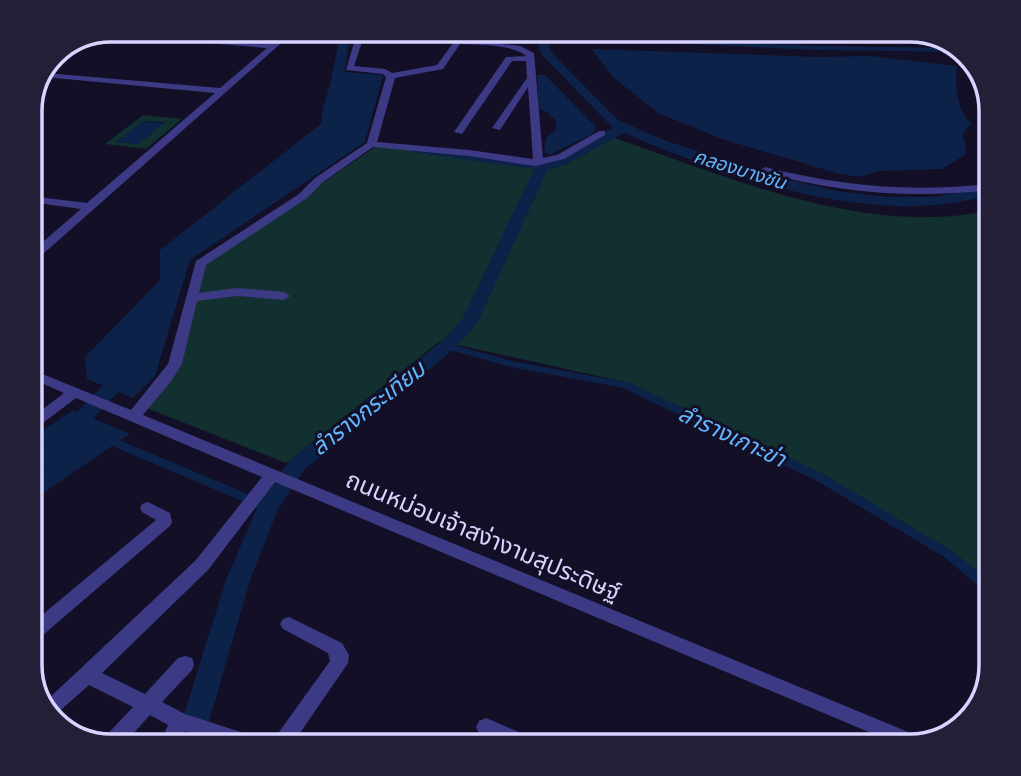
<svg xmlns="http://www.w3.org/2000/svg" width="1021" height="776" font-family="'DejaVu Sans','Noto Sans Thai',sans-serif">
	<rect width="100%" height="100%" fill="#130f26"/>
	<path fill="#12302f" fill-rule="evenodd" d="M143,115l39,4 -36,30 -41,-5zM143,121l21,1 -26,22 -21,-2z
		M615,138c115,40 253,100 376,72v374l-47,-37 -121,-72 -194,-92 -189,-42 -154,122 -139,-55 30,-39 29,-106 172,-118 160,22 24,-3z"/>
	<path fill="#0c2248" d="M592,49l226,8 52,-1 87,10c-2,21 -1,42 14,57l-9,12 4,11 -1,9 -23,14 -62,2 -21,6 -23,-4 -114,-34 -64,-26 -44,-35z
		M332,71l51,4 -18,67 -175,118 -35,116 -22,22 -46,-19 -2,-22 75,-77v-30l162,-127c-2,-18 10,-34 10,-52z
		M537,75h8l51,52 -3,6 -43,22 -6,-3 2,-14 10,-8v-9l-9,-9 -8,-3z
		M143,121l21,2 -26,21 -22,-2z
		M73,410l57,24 -100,68v-63z"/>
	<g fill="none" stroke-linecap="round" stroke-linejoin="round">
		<path fill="#0c2248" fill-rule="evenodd" d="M538,34l280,12 142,2 2,4 -144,-2 -278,-13 -2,-1z
			M409,148l132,18 4,2 -4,2 -129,-18 -4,-2z
			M447,343l65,18 118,22 195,92 127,76 39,30v12l-5,-1 -42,-35 -127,-76 -194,-93 -112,-21 -68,-19 -1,-2z
			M102,433l170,71 2,3 -2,3h-8l-166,-70 -2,-3z"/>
		<path fill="#0c2248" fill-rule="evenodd" d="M341,30h10l-7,45 10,18 -6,4 -4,-1 -12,-21z
			M533,30h10l8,22 67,68 46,20 117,38 56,13 47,6h49l58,-10v8c-19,4 -38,9 -58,10 -95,9 -222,-34 -309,-72l-57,31 -20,7 -70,153 -24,26 -148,119 -27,40 -28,71 -48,166h-28l52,-166 34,-79 31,-42 150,-117 22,-24 73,-153 21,-7 56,-30 -71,-73z
			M124,361l9,6 -7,17 -88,93 -8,2v-20l80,-81 7,-15z"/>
		<path fill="#3d3a85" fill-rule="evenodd" d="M288,30h8l-262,232 -4,1v-10l51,-44 -51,-7v-6l57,7 128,-110 -171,-16 2,-4 174,15 47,-40 -158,-13 -10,3 -48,24 4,-7 24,-13 30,-11 163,12z
			M462,30h8l-6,9 56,7 14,7 9,105 14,-3 42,-24h6v4l-41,24 -29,7 -66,-10 -96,-9 -50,35 -16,16 -101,67 -7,28 38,-5 47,4 6,4 -6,4 -47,-4 -40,5 -15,63 -10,16 -29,35 782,324 -15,7h-8l-627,-264 -67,88 -106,103 43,21 33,-36 7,-2 7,2 2,6 -2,6 -30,32 23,12 80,26 3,6h-37l-46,-15 -6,15h-20l9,-21 -18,-10 -28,31h-11l-11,-3 2,-3 31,-33 -44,-22 -35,31 -8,-15 150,-141 66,-83 -186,-79 -41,31 -5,2v-12l34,-26 -34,-15v-9l101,41 37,-46 28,-103 103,-67 16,-16 52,-35 19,-66 -3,-3 -37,-4 9,-31 12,-3 89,3zM368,40l85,3 -16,22 -45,8 -7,-4 -31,-3 8,-24zM460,44c20,1 51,0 66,12l-20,1 -52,75 8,2 50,-73h14l1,17 -35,50 8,2 28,-43 5,72 -64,-9 -92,-8 18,-64 48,-9z
			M477,30h27l1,1c-6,4 -22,3 -28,-1z
			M765,167c80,20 144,25 226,17v6c-81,9 -151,3 -230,-18l-1,-2z
			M148,502l22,11 2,9 -2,4 -134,115 -6,2v-18l126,-105 -14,-8 -2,-4 2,-4z
			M289,617l53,26 7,12 -1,8 -57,83h-22l61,-85 -2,-8 -45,-24 -3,-5 3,-5z
			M486,718l51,22 3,6h-31l-30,-13 -3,-6 3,-6z"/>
	</g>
	<g text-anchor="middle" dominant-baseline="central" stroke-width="6" stroke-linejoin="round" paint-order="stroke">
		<g font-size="19" font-style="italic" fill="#62b6ff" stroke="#130f26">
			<text transform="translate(740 169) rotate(17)">คลองบางชัน</text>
		</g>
		<g font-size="23" font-style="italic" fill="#62b6ff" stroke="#130f26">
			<text transform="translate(368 408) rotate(-38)">ลำรางกระเทียม</text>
			<text transform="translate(732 436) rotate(25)">ลำรางเกาะข่า</text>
		</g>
		<g font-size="24" fill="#d9d4ff" stroke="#130f26">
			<text transform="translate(483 536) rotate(23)">ถนนหม่อมเจ้าสง่างามสุประดิษฐ์</text>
		</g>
	</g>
	<path d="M0 0H1021V776H0ZM111 42H910A69 69 0 0 1 979 111V665A69 69 0 0 1 910 734H111A69 69 0 0 1 42 665V111A69 69 0 0 1 111 42Z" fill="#231f37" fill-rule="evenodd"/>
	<path fill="none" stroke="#d9d4ff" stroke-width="3.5" d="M111 42H910A69 69 0 0 1 979 111V665A69 69 0 0 1 910 734H111A69 69 0 0 1 42 665V111A69 69 0 0 1 111 42Z"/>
</svg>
